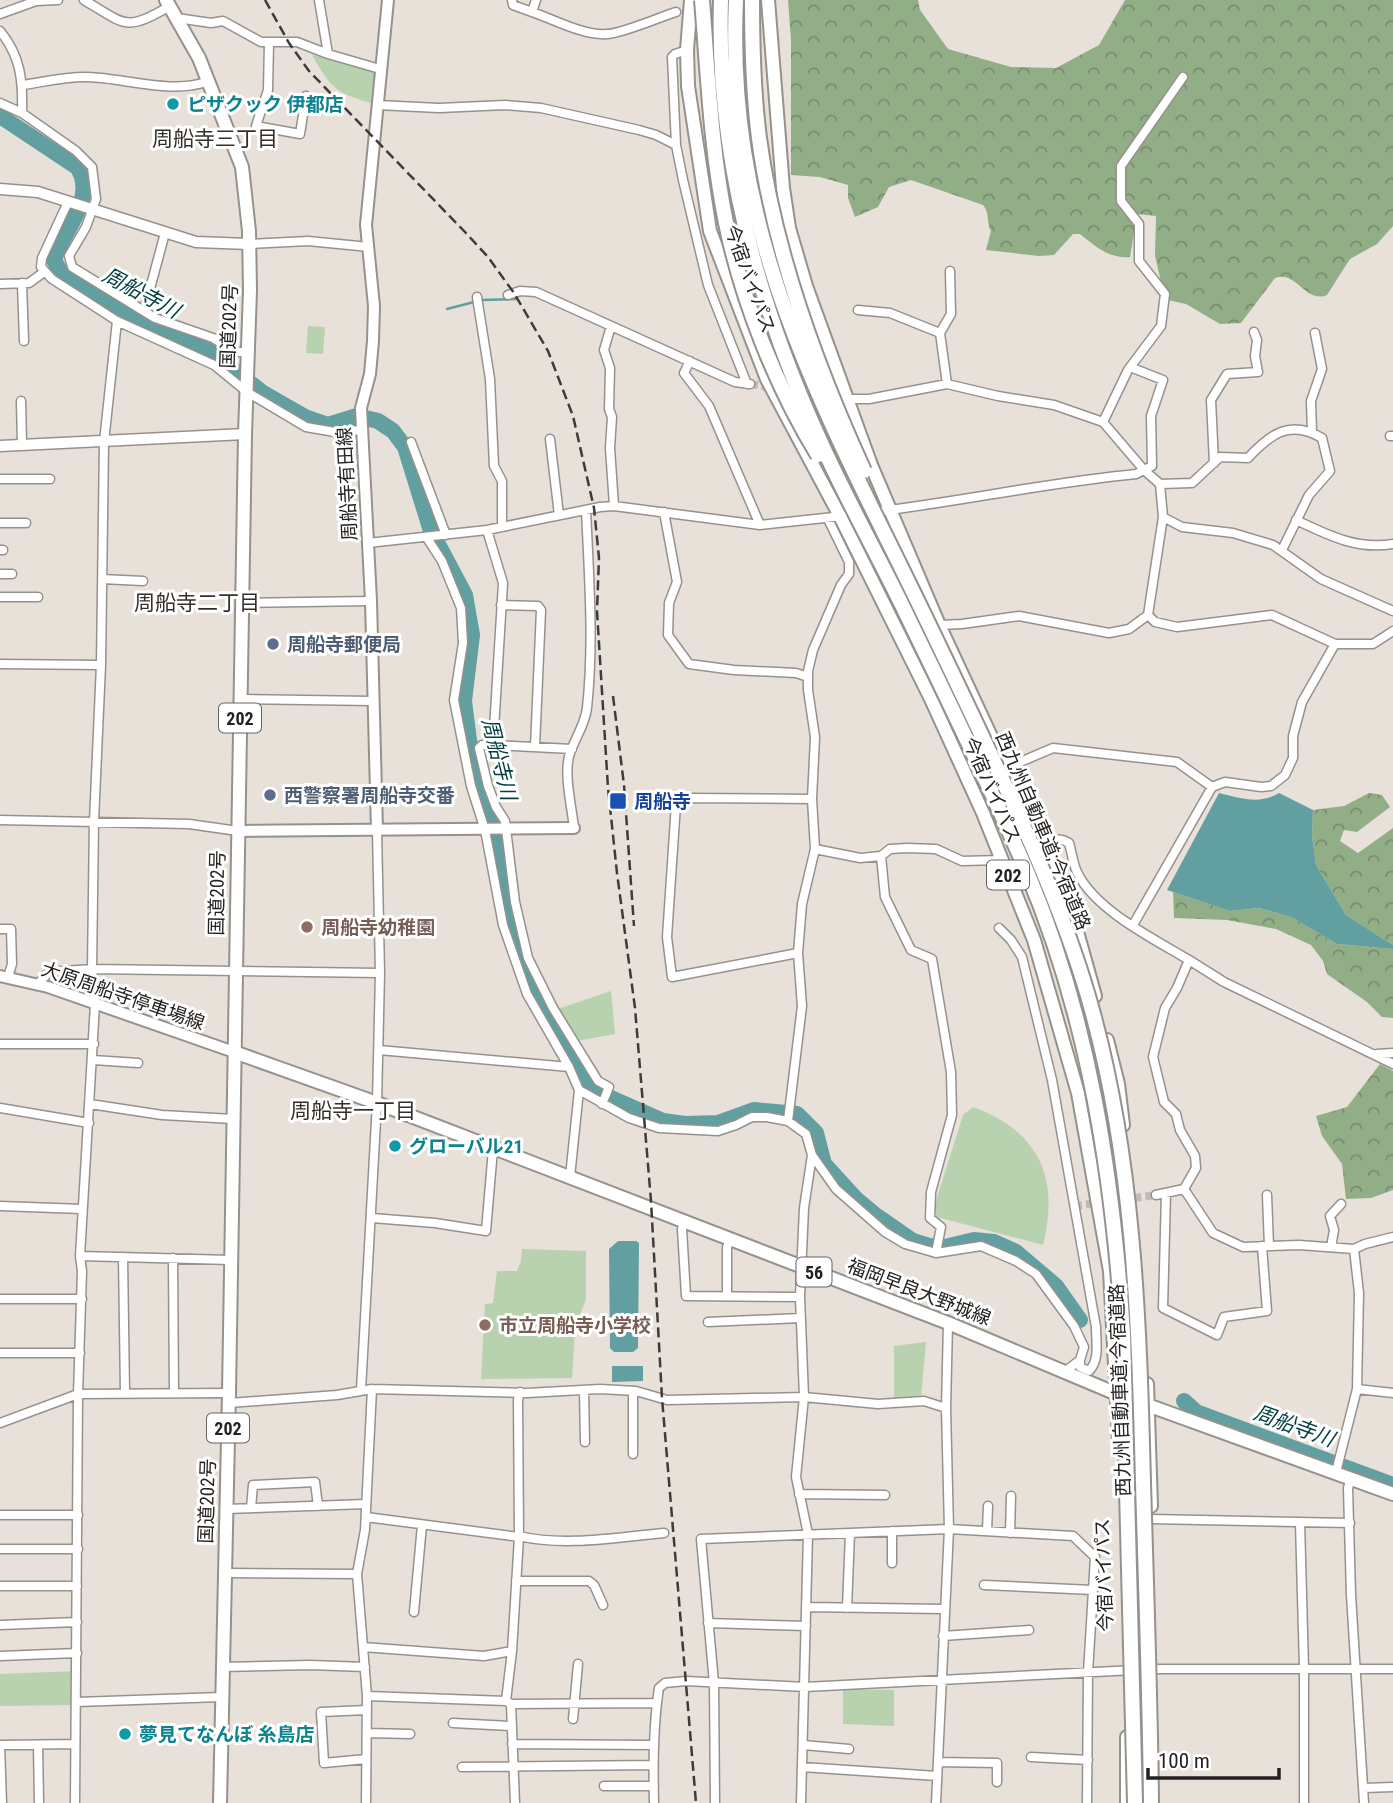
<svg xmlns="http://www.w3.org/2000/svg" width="1393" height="1803" font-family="'Roboto Condensed','Noto Sans JP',sans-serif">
	<defs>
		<pattern id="forest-crowns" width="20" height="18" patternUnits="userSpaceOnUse" patternTransform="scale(1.75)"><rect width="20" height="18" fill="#92ae87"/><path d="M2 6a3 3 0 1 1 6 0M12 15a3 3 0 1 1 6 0" fill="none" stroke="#778d6e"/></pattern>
	</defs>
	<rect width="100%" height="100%" fill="#e7e1da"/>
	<path fill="url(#forest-crowns)" d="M788,0h130l2,10 28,39 63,18 45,1 43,-23 26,-45h268v226l-16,18 -27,15 -23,36c-21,9 -31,-25 -52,-17l-34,45 -21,1 -34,-20 -18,-4 -4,-5 -9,-39 1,-40 -19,-2 -7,43c-21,2 -35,-11 -50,-23h-7l-19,21 -15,1 -53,-6 5,-19c-5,-9 -1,-18 -8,-26l-72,-25 -22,7 -11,20 -23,10 -7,-19v-13l-28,-8 -29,-2v-135z
		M1369,793l13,2 8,12 -33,25 -13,-2 -4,11 18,12 35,-25v117l-47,-30 -30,-50 -4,-30 1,-25 31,-4z
		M1173,892l57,19 29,-3 32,9 46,27 56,5v69l-11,-1 -15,-15 -40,-28 -4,-13 -12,-16 -35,-16 -49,-9 -53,-2z
		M1380,1064l13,7v119l-22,8 -25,1 -4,-35 -20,-28 -6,-20 31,-9z"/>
	<path fill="#b8d1af" d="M312,55l68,14 -3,36c-40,-12 -44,-13 -65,-50z
		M308,326l17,1 -2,27 -17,-1z
		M611,991l4,43 -38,7 -19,-32z
		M973,1107c66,24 87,71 70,138l-106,-28 -3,-10 29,-92z
		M522,1249l64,2v48l-11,30 -3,49 -91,1 4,-75 8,-1 4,-32h20l4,-10z
		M926,1342l-5,55 -27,2v-53z
		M77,1671l-1,34 -76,1v-32z
		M843,1689l51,1v36l-51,-2z"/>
	<path fill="#629fa1" d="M1219,793c21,5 41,12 60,0l34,17 -1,25 4,30 30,50 47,30v4l-56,-5 -46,-27 -32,-9 -29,3 -63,-21z
		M618,1241h18l3,2 -1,105 -5,4h-19l-4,-4 -1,-99z
		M612,1366h31v15l-31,1z"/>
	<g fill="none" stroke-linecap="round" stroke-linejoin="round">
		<path stroke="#629fa1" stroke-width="2.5" d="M481,300l35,-1
			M447,309l27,-7"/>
		<path stroke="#629fa1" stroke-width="16" d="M0,116l77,51c21,30 -15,65 -23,93l7,13 79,47 71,32 52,41 42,24 23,8 29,-9 21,5 15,10 12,16 26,84 34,64 7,40 -8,66 5,39 6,30 23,69 10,68 12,47 29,67 44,69 70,31 22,3 33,-1 36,-13 43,4 19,19 8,31 32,35 18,15 39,27 16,5 16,1 29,-7 20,2 22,10 40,34 24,34
			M1184,1401l12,11 197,73"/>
		<path stroke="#c0bbb5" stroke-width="8" stroke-dasharray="8 4" stroke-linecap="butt" d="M750,384l24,4
			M1074,1206l82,-11"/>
		<defs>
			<path id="minor" d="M84,0c42,25 41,32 86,6
				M319,0l9,54 52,15
				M512,0l1,5 19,7 4,-12
				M532,12c21,7 52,24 75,22 14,0 53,-17 69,-22
				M0,14l36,-13 22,-1
				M177,18l34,5 12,-2 38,21h36l31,12
				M0,31c21,25 23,51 22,82l54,38 16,16 4,32 -10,28 -17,29 3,11 83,51 58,20 23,14h11
				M269,43l-1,47 -12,36 44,8 6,-38
				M687,50l-12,4 -3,3 4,88 7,35 25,105 39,99
				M23,85c21,-3 44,-9 65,-8 36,1 87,18 120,4
				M0,103l22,10
				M377,105l62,3 66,-3 36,3 98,22 17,5 20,10
				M68,202l-26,56 -1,9 11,12 65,42 97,44 33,27 59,35 29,5 26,-2
				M249,244l59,-3 61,6
				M22,283l2,58
				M0,284l29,-1 15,-11
				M508,295l12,-4 16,1 199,90 15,2
				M477,297l13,82 4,87 8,15v46
				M858,310l32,3 50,20 7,51
				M144,311l21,-78
				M611,326l-7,24 6,18 -1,41 3,8 -2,31 4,58
				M940,333l11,-19 -1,-43
				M690,361l-6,12 25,33 51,119
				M846,399h23l78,-15 51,12 56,9 49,17 41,48 16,14 3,33 -15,98 -19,14 -20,4 -90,-17 -57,8 -23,1
				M21,401l1,44
				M1103,422l25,-52 33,-44 4,-32 -26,-33v-37l-18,-23v-35l62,-89
				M1312,432l-1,-31 11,-32 -7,-36
				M1390,436h3
				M550,439l9,76
				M411,442l35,93
				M1214,463l-3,-63 16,-26 31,-2 -3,-16 2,-16 -3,-8
				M0,479h50
				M1160,484l32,-1 28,-26 28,1c22,-24 42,-39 74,-20l8,33 -21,24 -27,55
				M664,512l13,70 -8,21 -1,32 21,29 45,6 62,3 12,4
				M856,514c94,-10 186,-31 280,-40l16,-8 -1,-50 12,-36 -33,-13
				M1163,517l19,10 51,6 40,12 48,34 72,32
				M1296,520c32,15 60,30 97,24
				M0,523h26
				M487,530l16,53 -10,162 79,4
				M427,538l15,23 19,47 2,35 -9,57 17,86 14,44 18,95 24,69 42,73 10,23 50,28 30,10 59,3 18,-6 16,-8h15l21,4 18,13 6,21 24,34 49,43 20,12 31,9 45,-7 35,15 20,13 38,52 10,21 -4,13 -17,13
				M368,543l119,-13 113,-23 14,-1 146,19 83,-9
				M0,550h3
				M0,574h12
				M102,579l41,2
				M0,597h38
				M243,603l128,-2
				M501,605l37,1 3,4 -6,137
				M1148,615l7,7 22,5 95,-12 63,29h38l20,-13
				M0,664l101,1
				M241,699l131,2
				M493,745h-11l-3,3 9,38 8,21 9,14 10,81 13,56 25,50 45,73 11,6 -7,17
				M1006,768l47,-20 124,14 35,25
				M0,820l189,4 49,7
				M574,828c-2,-20 -11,-56 -4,-75 5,-15 15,-28 17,-45 7,-65 2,-132 -1,-198
				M1041,844c11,-4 18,-7 28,-1 3,10 4,22 9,31 19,37 76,65 111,86l-12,28 -12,20 -12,49 11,45 12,12 4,16 15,26 1,12 -12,21 -28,6
				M815,849l45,9 21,-2 9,-7 17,-1 29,1 26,12 40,-1
				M881,856l4,41 26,53 21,9 19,113 1,43 -21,77 -1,26 11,9 -5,26
				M1133,925l79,-138 13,-5 36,5 10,-1 14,-11 8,-17v-22l9,-34 33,-58
				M999,928l12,12 11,17 30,123 44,247c0,15 4,33 -7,44l-9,-4v-7
				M0,929h11l1,35 -4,13
				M798,953l-126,24 -5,-40 9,-133 11,-6 125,1
				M1189,960l35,22 169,82
				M38,984l11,-12 43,-3 288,4
				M0,1044h94
				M379,1050l190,17
				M1377,1054l16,-1
				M93,1060l45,3
				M90,1104l72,11 71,4
				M0,1108l89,15
				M788,1121l14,-115 -4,-53 4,-49 13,-55 -3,-50 3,-62 -7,-47v-19l5,-21 28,-65 8,-11v-12l-21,-43
				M570,1177l9,-87
				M1184,1189l29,44 30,14 56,-2 55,4 11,-5 28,-7
				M1166,1193l-3,115 54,27 7,-18 43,-6 -5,-65
				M1267,1195l2,51
				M0,1206l82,3
				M372,1218l63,5 51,8 7,-82
				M684,1221l-2,8 4,67 114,1
				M1331,1247l3,-17 -4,-14 11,-12
				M80,1256l151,4
				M123,1257l2,136
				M173,1258l1,134
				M727,1296v-49l3,-7
				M0,1299h82
				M708,1322l93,-4
				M0,1353h80
				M1357,1389l36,4
				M361,1390l16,-287 3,-130 -3,-143
				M584,1390l1,52
				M633,1391v63
				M229,1403l108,-8 35,-6 155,4 73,-4 36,2 31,9 137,-3 74,7 46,-3 22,7
				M0,1423l78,-29 151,-1
				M1336,1472l21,-83 2,-96 -5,-44
				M1351,1478l-3,10 3,107 13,208
				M799,1494l86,1
				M251,1508l2,-23 62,-3 3,24
				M226,1509l140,-5
				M0,1515h78
				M366,1517l153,20
				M1151,1519l199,4
				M1300,1522l4,146v135
				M892,1531v32
				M987,1531l1,-25
				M1010,1533l1,-37
				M519,1536c46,11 99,1 145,-3
				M0,1549h78
				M225,1573l132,1
				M516,1581h73l5,4 9,20
				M984,1585l109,5
				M0,1586h77
				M806,1607l138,2
				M847,1608l3,-75
				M414,1612l8,-87
				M708,1623l98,3
				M0,1625l77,-3
				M943,1636l86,-6
				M363,1647l121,9 28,-5
				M0,1656l77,-3
				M222,1667l88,-2 55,2
				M367,1696l139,5 5,3 145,-1
				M506,1701l6,-50 7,-114 -1,-137 2,-8
				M77,1702l144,-5
				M511,1704l4,99
				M573,1719l5,-55
				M453,1723l59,3
				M367,1733l43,1
				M512,1744l142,1
				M0,1745l74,-1
				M0,1745l2,58
				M38,1745l1,58
				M803,1745l46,4
				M1031,1757l57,3
				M366,1759l-42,4 -3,-51 46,-2
				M938,1762l59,1v19
				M462,1767l191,-2
				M802,1767l135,9
				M604,1786h50
				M1363,1788l30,-1
				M75,1803l3,-409 4,-123 -2,-15 15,-252 -3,-35 2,-148 7,-156 3,-223 13,-121
				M366,1803l1,-107 -10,-122 8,-44 7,-141
				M654,1803c-1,-38 -1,-77 5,-115l6,-5 21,-2 119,6 349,-18h239
				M715,1803l-1,-120 -13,-144 248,-10 124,7 22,21 -7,116 -1,130
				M801,1803l7,-269 -12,-57 8,-80 -4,-100 4,-89 8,-53
				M936,1803l13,-274 -3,-121 2,-85"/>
			<path id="tertiary" d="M0,189l38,3 158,50 53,2
				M0,446l245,-12"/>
			<path id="secondary" d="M377,830l-6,-229 -10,-193 9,-34 3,-33 1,-35 -8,-81 22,-225
				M238,831l336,-3
				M0,976l48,11 186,65"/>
			<path id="primary" d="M234,1052l143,51 571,220 169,71 276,100"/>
			<path id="trunk" d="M166,0l33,58 43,109 7,64 1,59 -5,144 -16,959 -9,410
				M691,0l-4,50 1,36 22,145 57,148 73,137 91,183 52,114 51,127 44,153 32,178 9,168
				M768,0l15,188 6,40 17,58 65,179 68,160 102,219 35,84 19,68
				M1107,1040l11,44 5,41
				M1147,1384l4,122
				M1127,1737v66"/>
		</defs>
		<use href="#minor" stroke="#97918b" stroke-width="11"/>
		<use href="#tertiary" stroke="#97918b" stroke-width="13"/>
		<use href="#secondary" stroke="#97918b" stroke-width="14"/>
		<use href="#primary" stroke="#97918b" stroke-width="16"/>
		<use href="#trunk" stroke="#97918b" stroke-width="16"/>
		<use href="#minor" stroke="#fff" stroke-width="8"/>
		<use href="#tertiary" stroke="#fff" stroke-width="10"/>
		<use href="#secondary" stroke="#fff" stroke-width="10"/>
		<use href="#primary" stroke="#fff" stroke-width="12"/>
		<use href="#trunk" stroke="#fff" stroke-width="12"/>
		<path stroke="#3e3b38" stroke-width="2.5" stroke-dasharray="10 5" stroke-linecap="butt" d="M265,0l24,43 20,28 156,161 23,25 26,36 34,58 25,65 21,92 5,50 -2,53 11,177 9,85 18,135 16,193 11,197 34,405
			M613,696l11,89 10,141"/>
		<defs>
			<path id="motorway-bridge" d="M702,0c6,74 9,150 24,223 16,77 50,164 92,232
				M721,0c-5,156 36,304 101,445 24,53 53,105 79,158 43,89 87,178 126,269 62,146 86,305 96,462l12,469
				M736,0c-10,211 68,372 159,555 32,65 63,130 94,196 37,79 74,160 99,245 46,158 51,323 55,486 3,107 7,214 8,321
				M752,0c0,46 1,92 7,138 15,114 57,228 105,333"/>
		</defs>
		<use href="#motorway-bridge" stroke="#97918b" stroke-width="18" stroke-linecap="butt"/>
		<use href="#motorway-bridge" stroke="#fff" stroke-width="14"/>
	</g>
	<g fill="#0f9aa8" stroke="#fff" stroke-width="2.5">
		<circle cx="173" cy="104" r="7"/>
		<circle cx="395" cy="1146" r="7"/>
		<circle cx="125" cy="1734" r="7"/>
	</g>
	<g fill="#5c6f8a" stroke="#fff" stroke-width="2.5">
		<circle cx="273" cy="644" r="7"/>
		<circle cx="270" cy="795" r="7"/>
	</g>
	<rect fill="#1a4fb4" stroke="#fff" stroke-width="2.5" x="609" y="792" width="18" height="18" rx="3.5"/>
	<g fill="#8d6e63" stroke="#fff" stroke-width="2.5">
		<circle cx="307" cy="927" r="7"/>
		<circle cx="485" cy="1325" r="7"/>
	</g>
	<g text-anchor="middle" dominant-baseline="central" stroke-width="6" stroke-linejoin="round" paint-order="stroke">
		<g fill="#fff" stroke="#666463" stroke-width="2">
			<rect x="219" y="703.5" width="42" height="29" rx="5"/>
			<rect x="987" y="860.5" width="42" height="29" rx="5"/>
			<rect x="796.5" y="1257.5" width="35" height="29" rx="5"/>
			<rect x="207" y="1413.5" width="42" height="29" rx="5"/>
		</g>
		<g font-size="18" font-weight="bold" fill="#242220">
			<text x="240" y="718">202</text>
			<text x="1008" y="875">202</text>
			<text x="814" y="1272">56</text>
			<text x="228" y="1428">202</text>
		</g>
		<g font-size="19" font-weight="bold" fill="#0d838f" stroke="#fff" text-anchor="start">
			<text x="187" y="104">ピザクック 伊都店</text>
			<text x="409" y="1146">グローバル21</text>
			<text x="139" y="1734">夢見てなんぼ 糸島店</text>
		</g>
		<g font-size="19" fill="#242220" stroke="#fff">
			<text transform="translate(750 279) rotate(70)">今宿バイパス</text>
			<text transform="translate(229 326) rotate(-88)">国道202号</text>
			<text transform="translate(347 484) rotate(-93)">周船寺有田線</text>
			<text transform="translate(992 790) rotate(66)">今宿バイパス</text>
			<text transform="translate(1043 831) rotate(67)">西九州自動車道;今宿道路</text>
			<text transform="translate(217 893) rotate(-89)">国道202号</text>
			<text transform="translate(123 996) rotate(19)">大原周船寺停車場線</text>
			<text transform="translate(919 1292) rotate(21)">福岡早良大野城線</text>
			<text transform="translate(1120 1390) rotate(-92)">西九州自動車道;今宿道路</text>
			<text transform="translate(207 1501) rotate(-88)">国道202号</text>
			<text transform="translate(1104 1575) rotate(-92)">今宿バイパス</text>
		</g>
		<g font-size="19" font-weight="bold" fill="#4e5e75" stroke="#fff" text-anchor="start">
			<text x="287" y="644">周船寺郵便局</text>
			<text x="284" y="795">西警察署周船寺交番</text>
		</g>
		<g font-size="19" font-weight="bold" fill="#164399" stroke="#fff" text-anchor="start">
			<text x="634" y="801">周船寺</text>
		</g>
		<g font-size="19" font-weight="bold" fill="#785e54" stroke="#fff" text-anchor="start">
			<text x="321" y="927">周船寺幼稚園</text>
			<text x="499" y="1325">市立周船寺小学校</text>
		</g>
		<g font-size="21" fill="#342f2a" stroke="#fff">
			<text x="215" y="139">周船寺三丁目</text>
			<text x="197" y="603">周船寺二丁目</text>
			<text x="353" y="1111">周船寺一丁目</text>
		</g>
		<g font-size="21" font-style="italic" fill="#013e40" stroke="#fff">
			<text transform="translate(141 293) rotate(28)">周船寺川</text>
			<text transform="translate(499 759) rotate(76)">周船寺川</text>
			<text transform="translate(1294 1426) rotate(20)">周船寺川</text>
		</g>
	</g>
	<path d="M1148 1768v10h131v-10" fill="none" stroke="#242220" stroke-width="3.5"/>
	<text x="1158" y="1768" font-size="21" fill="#242220" stroke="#ffffff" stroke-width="5" paint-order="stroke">100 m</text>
</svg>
